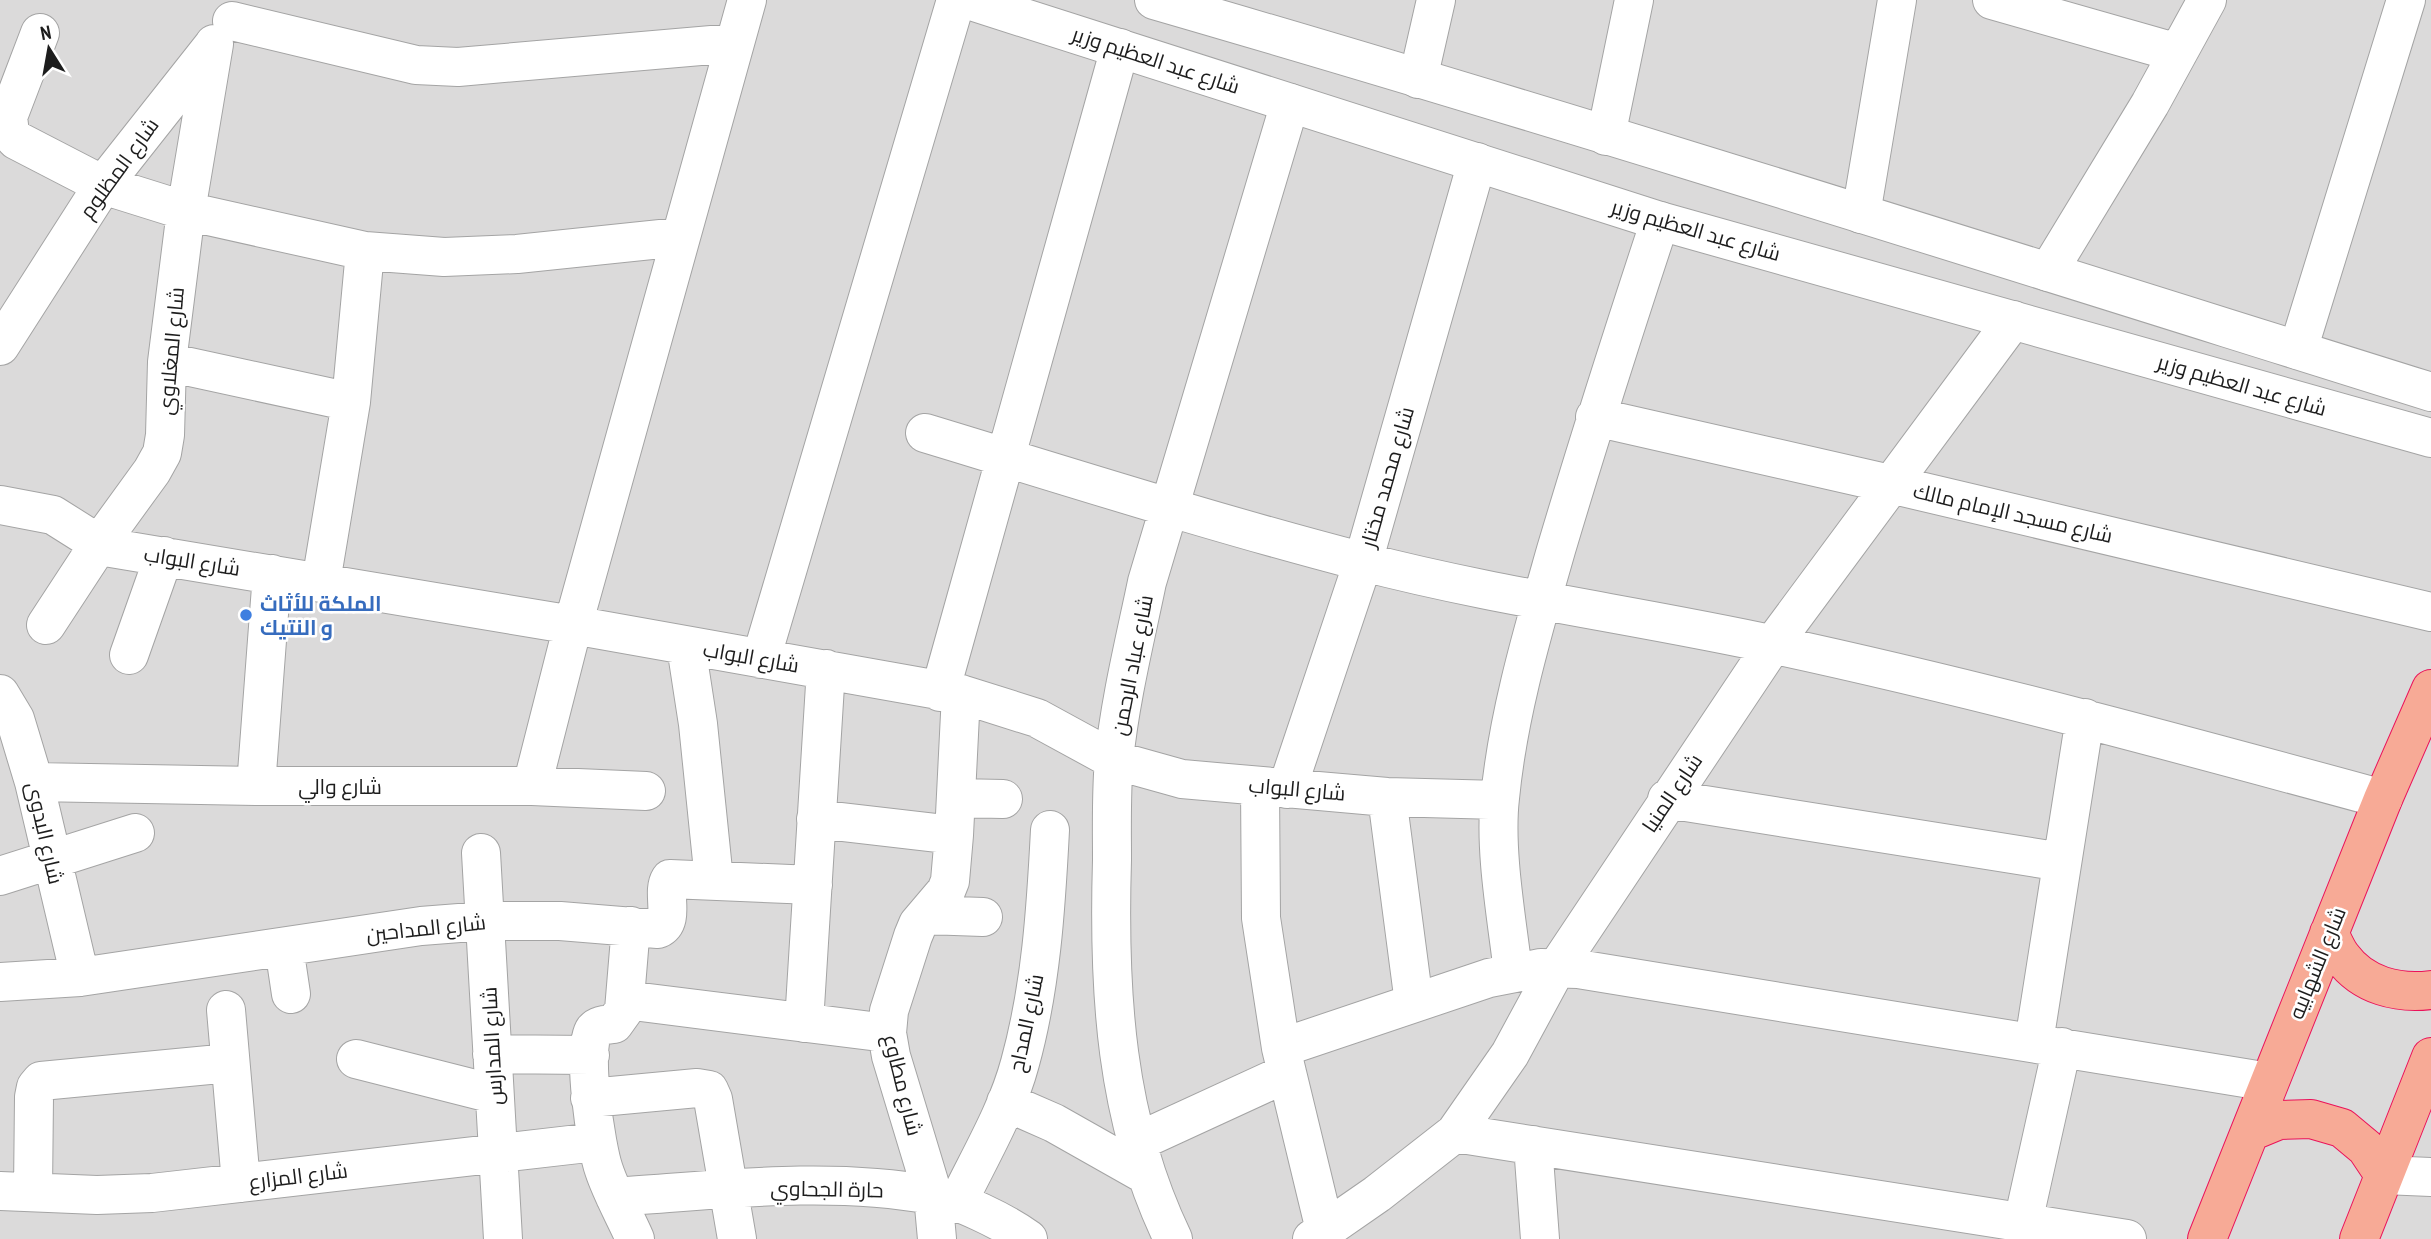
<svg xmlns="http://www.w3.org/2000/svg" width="2431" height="1239" font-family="'PT Sans Narrow',Cairo,sans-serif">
	<rect width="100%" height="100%" fill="#efebe2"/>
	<path fill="#dbdada" d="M0,0h2431v1239h-2431z"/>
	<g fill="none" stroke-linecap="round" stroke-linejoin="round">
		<defs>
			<path id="minor" d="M1992,0l186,53
				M232,21l184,44 42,2 277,-24
				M40,33l-32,84 2,16 6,7 87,45 83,26 179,40 79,6 73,-3 163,-17
				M1418,79l18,-79
				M1606,136l28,-136
				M1861,214l36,-214
				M2048,272l102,-168 57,-104
				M0,346l103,-161 109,-138
				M2298,350l108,-350
				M167,362l184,40
				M1595,417l295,67 541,128
				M925,433c145,44 289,90 435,128 137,36 277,54 415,84 204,44 406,99 608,154
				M0,505l53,10 46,29 12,4 462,77 388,69 76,24 77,42 68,19 205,18 112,3
				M321,582l30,-180 14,-151
				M46,625l53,-81 53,-73 10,-18 3,-18 2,-73 19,-151 28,-167
				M686,646l12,78 16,156
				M129,655l35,-99
				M761,659l195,-659
				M940,692l180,-644
				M0,694l15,25 19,63 46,195
				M34,782l222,4h276l114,5
				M256,786l16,-212
				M532,786l41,-161 174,-625
				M1260,787l1,131 20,130 44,182
				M1287,789l76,-227 114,-400
				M1387,797l27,206
				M956,798l47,1
				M1667,799l395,63
				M816,819l138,16
				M481,853l22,386
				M0,876l135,-43
				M926,915l57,2
				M631,926l-7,84 -10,14c-7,1 -15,0 -20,6 -13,17 2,118 10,140 8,24 21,46 31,69
				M284,947l7,47
				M1513,972c-6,-52 -19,-122 -13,-174 8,-84 33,-167 56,-248 33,-111 68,-220 104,-329
				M0,982l80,-5 341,-51 64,-5h75l98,8c18,-8 3,-36 12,-50l143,6
				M625,1000l262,33
				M226,1010l15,173
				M804,1023l22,-354
				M2034,1042l51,-324
				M1281,1048l208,-70 52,-10 37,1 691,113
				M492,1054l98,1
				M356,1059l138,35
				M590,1098l107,-10 12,2 4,9 24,140
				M1006,1102l48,21 92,52
				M1455,1133l672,106
				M1137,1142l150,-69
				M1533,1145l7,94
				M2384,1175l47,2
				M0,1191l97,4 55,-2 444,-51
				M33,1191l1,-94 2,-10 5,-6 189,-18
				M615,1197c104,-7 213,-21 316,-2 27,4 75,28 97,44
				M957,1204c22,-46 50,-92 63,-141 21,-76 26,-155 30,-233
				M2023,1222l39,-175
				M937,1239l-4,-44 -42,-139 -4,-23 2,-22 24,-75 5,-12 28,-33 4,-10 4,-46 7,-141
				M1173,1239c-58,-120 -65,-248 -61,-379 0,-33 -1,-67 2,-100 6,-60 21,-120 33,-178l143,-479
				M1312,1239l65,-45 78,-61 55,-79 46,-85 217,-325 240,-324"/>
			<path id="tertiary" d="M968,0l692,221 771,217
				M1154,0c428,124 852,259 1277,392"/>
			<path id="trunk" d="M2329,933c4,8 8,18 13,24 21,29 56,37 89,33
				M2250,1132l29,-12 32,-1 31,9 24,20 18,27
				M2207,1239l176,-440 48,-110
				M2359,1239l72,-182"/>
		</defs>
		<use href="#minor" stroke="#a4a4a4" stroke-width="40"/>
		<use href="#tertiary" stroke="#a4a4a4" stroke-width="40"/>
		<use href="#trunk" stroke="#eb125a" stroke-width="40"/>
		<use href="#minor" stroke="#fff" stroke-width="38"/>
		<use href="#tertiary" stroke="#fff" stroke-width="38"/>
		<use href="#trunk" stroke="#f7aa96" stroke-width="38"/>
	</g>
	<circle fill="#3f7fe0" stroke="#fff" stroke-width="2.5" cx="246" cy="615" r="7"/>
	<g text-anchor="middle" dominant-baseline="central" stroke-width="5" stroke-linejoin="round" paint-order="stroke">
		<g font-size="21" fill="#1d1d1d" stroke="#fff">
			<text transform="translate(1156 60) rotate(18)">شارع عبد العظيم وزير</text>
			<text transform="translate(119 168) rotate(-54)">شارع المظلوم</text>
			<text transform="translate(1696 230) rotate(16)">شارع عبد العظيم وزير</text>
			<text transform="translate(171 351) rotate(-85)">شارع المغلاوي</text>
			<text transform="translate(2242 385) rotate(16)">شارع عبد العظيم وزير</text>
			<text transform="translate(1387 477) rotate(-74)">شارع محمد مختار</text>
			<text transform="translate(2013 513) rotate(13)">شارع مسجد الإمام مالك</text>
			<text transform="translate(192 561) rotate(9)">شارع البواب</text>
			<text transform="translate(751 657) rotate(10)">شارع البواب</text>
			<text transform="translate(1132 665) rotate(-79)">شارع عباد الرحمن</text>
			<text x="340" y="786">شارع والي</text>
			<text transform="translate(1297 789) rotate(5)">شارع البواب</text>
			<text transform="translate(1672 793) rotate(-56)">شارع المنيا</text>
			<text transform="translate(45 833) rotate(77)">شارع البدوى</text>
			<text transform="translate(426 928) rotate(-6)">شارع المداحين</text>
			<text transform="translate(2317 963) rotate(-68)">شارع الشهابيه</text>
			<text transform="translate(1026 1023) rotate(-78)">شارع المداح</text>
			<text transform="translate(492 1046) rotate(-93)">شارع المدارس</text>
			<text transform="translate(903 1085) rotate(76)">شارع مطاوع</text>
			<text transform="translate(298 1176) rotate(-7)">شارع المزارع</text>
			<text transform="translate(827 1189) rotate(1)">حارة الجحاوي</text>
		</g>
		<g font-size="21" font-weight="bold" fill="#366cbe" stroke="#fff" text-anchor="start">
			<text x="260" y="603">الملكة للأثاث<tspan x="260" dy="24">و النتيك</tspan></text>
		</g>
	</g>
	<g transform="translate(49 49) rotate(349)" stroke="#ffffff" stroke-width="5" paint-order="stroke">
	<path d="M0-5L12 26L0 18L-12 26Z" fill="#1d1d1d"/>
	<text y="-10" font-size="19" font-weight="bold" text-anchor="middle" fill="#1d1d1d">N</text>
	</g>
</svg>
